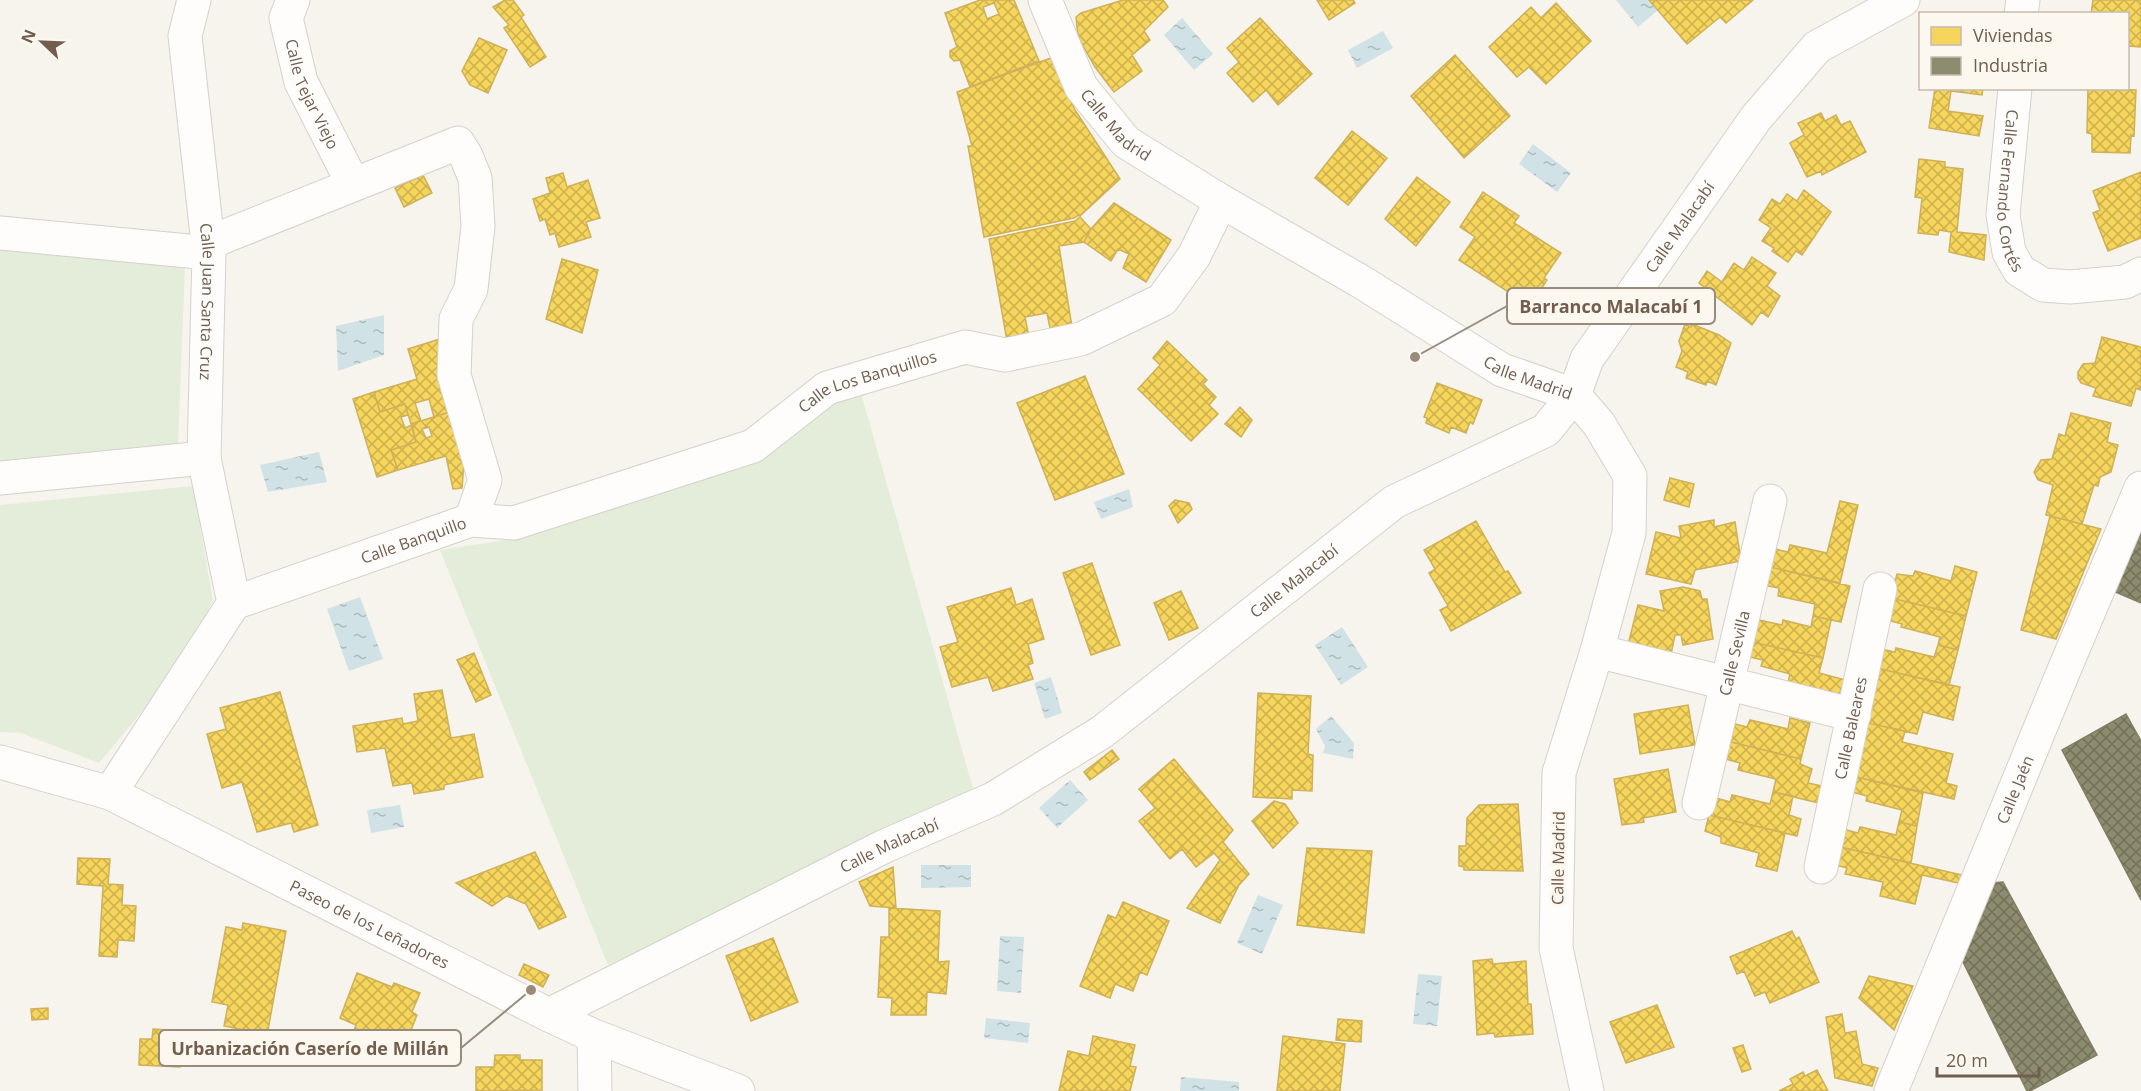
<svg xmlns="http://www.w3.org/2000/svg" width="2141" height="1091" font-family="'Open Sans',sans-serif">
	<defs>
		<pattern id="water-ripples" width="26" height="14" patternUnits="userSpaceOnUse" patternTransform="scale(1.5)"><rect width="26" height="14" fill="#d0e2e5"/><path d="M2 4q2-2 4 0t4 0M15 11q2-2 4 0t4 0" fill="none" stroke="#adbabc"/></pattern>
		<pattern id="homes-cross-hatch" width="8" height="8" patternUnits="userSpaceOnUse" patternTransform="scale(1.5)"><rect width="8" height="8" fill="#f6d55c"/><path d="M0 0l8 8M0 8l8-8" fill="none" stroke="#ccb04e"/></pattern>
		<pattern id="industry-cross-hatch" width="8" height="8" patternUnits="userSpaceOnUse" patternTransform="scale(1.5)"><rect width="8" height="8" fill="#8c8c6e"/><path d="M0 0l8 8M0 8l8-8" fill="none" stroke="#727058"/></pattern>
	</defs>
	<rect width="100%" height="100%" fill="#f6f4ed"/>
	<path fill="#e3edd9" d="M0,243l185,21 -7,180 -178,18z
		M859,386l115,406 -366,173 -168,-415 73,-11 242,-80z
		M193,486l20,115 -35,67 -79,95 -78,-30 -21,-1v-227z"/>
	<path fill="url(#water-ripples)" d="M1616,0h33l9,10 -20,17z
		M1182,18l31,36 -19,16 -30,-35z
		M1383,31l10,17 -36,20 -9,-18z
		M1533,144l38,29 -14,19 -38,-28z
		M384,315v40l-46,16 -2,-45z
		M319,452l8,30 -59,10 -8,-27z
		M1129,489l4,18 -32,12 -7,-17z
		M360,597l23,62 -34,12 -22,-62z
		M1342,627l26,40 -27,18 -26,-40z
		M1051,677l11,36 -17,6 -11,-36z
		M1331,716l23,27 -1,16 -30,-6 2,-7 -9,-17z
		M1070,780l18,20 -31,28 -18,-20z
		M400,805l4,22 -33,6 -4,-23z
		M921,865h50v22l-50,1z
		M1258,895l25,10 -21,49 -25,-11z
		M1000,936l24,1 -3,56 -24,-2z
		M1418,974l24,2 -5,50 -24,-2z
		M986,1018l44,5 -2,20 -44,-5z
		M1181,1077l58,5v9h-59z"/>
	<path fill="url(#homes-cross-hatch)" stroke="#ceb158" stroke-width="1.5" fill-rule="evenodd" d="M505,0h8l11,15 -3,2 25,40 -16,10 -26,-39 5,-3 -16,-18z
		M980,0h34l25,61 -69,26 -10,-27 -6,1 -4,-4v-6l7,-4 -12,-34zM994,3l5,11 -12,5 -4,-12z
		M1123,0h40l5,7 -24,24 6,9 -18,15 10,16 -28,21 -19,-25 -17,-30 -2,-20 5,-4z
		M1317,0h36l2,3 -26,17z
		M1649,0h104l-27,23 -6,-6 -33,27z
		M2093,0h48v47l-13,-1v-32h-37z
		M1556,3l35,38 -45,43 -17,-17 -12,10 -28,-30 42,-40 10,11z
		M1260,18l52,56 -34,31 -12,-15 -13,12 -26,-29 12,-11 -12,-14z
		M479,38l28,12 -19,43 -18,-8 -8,-14z
		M1455,55l55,61 -46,42 -53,-62z
		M1051,58l24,52 45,69 -40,37 -1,-1 -5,3 -90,19 -16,-91h4l-15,-54z
		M1935,88h48l-1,7 -31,-4 -3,20 35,5 -4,20 -50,-8z
		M2088,88l48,2 -2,46 -3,-1 -1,18 -38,-1v-18l-5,-1z
		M1821,113l4,8 11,-6 5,10 9,-4 16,31 -44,23 -1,-4 -14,6 -17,-34 14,-8 -6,-12z
		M1352,131l35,27 -39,47 -33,-27z
		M1919,159l26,3v5l18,2 -6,63 29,3 -2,25 -35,-8 2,-20 -12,-2 -1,5 -20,-2 4,-35 -7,-1z
		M2141,172v66l-33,13 -15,-38 7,-3 -7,-19z
		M563,173l4,14 21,-7 12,38 -14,4 5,15 -32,10 -4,-14 -5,2 -5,-16 -5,2 -7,-22 17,-6 -4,-15z
		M423,175l9,18 -28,14 -9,-19z
		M1417,177l33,25 -34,44 -31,-27z
		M1804,190l27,22 -29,43 -6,-4 -8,11 -16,-11 2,-3 -12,-7 9,-13 -12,-8 13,-21 8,5 7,-10 10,7z
		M1483,192l36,24 -5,7 47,30 -17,25 3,2 -17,26 -71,-46 16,-23 -15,-10z
		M1114,203l57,37 -25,42 -23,-14 6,-14 -11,-5 -7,12 -27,-19 7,-13z
		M1080,217l11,12 -7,13 -25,4 13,81 -21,6 -4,-20 -22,4 4,20 -22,4 -18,-102 86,-18z
		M1752,257l24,16 -9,13 13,10 -12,21 -7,-5 -9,13 -53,-42 8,-12 15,11 12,-19 10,7z
		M562,259l36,11 -16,63 -36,-14z
		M1685,324l6,3 1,-3 27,11 12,8 -15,42 -9,-4 -1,4 -20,-7 2,-6 -12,-5 6,-16 -3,-10z
		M449,336l4,75 -19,6 -5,-18 -14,4 6,18 -10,3 -6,-20 -25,8 -6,-20 43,-13 -9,-30z
		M2102,337l39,10v38l-1,5 -4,-2 -5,18 -38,-10 3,-8 -15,-5 -3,-5v-6l5,-8 12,-1z
		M1167,341l40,39 -4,4 13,13 -7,8 9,9 -27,27 -53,-52 22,-24 -7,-7z
		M1085,376l39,98 -69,26 -38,-97z
		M1437,383l45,17 -9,24 -3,-2 -4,11 -15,-6 -2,6 -23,-10 1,-5 -3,-1z
		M374,392l6,20 25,-8 3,11 -7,2 4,11 7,-3 4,17 -25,8 7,20 -21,7 -24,-78z
		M1240,407l12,13 -11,17 -16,-13z
		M453,411l12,38 -3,39 -9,1 -7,-33 -48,14 -7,-20 25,-8 -5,-18zM429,427l3,9 -6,2 -4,-9z
		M2071,413l40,10 -4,19 11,3 -7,27 -11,5 -2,9 -4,-1 -12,39 -36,-9 7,-30 -15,-5 -4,-8 7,-12 11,-1 7,-25 6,2z
		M1670,478l24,6 -5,23 -25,-7z
		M1175,500l14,3 3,6 -14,14 -9,-17z
		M1840,501l18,4 -18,78 -74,-17 5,-18 17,4 2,-7 37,8z
		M2050,516l51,13 -45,110 -35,-9z
		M1714,520v7l21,-5 6,39 -46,9 -4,14 -45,-10 10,-42 25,6 -2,-12z
		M1476,521l29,51 3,-1 13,22 -70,38 -11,-21 8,-4 -19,-33 6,-4 -11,-19z
		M1092,563l28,82 -29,10 -28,-82z
		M1766,566l84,20 -9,36 -28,-6 2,-12 -37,-8 1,-8 -17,-3z
		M1955,566l22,6 -11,44 -75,-18 6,-24 16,2 2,-5 36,10z
		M1683,587l17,4 2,8h5l6,40 -30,6 -2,-10h-6l-5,24 -43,-10 11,-44 26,6 -4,-20z
		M1011,588l5,17 16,-6 12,40 -16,5 5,19 -5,2 5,14 -40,12 -5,-14 -36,10 -12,-40 18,-5 -11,-35z
		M1181,591l17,37 -29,12 -15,-37z
		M1891,598l75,18 -8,34 -20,-5 2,-8 -39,-10 1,-3 -15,-4z
		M1813,616l18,4 -8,38 -75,-17 6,-22 28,6 1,-5 28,7z
		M1748,641l75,17 -4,15 30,8 -4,19 -58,-13 3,-13 -29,-8 2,-6 -18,-4z
		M1938,645l20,5 -9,35 -73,-17 4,-19 15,3 1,-4 38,9z
		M474,653l17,42 -15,7 -19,-42z
		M1876,668l84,19 -7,33 -30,-8 -6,22 -53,-12z
		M442,690l9,48 23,-4 9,43 -39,8v4l-30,5 -2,-11 -19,3 -8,-38 -28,4 -4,-26 49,-8 1,6 15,-3 -4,-27z
		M280,692l38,133 -24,7 -3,-9 -34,9 -15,-50 -20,6 -15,-54 19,-5 -6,-21z
		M1258,693l53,3 -3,58 5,1 -1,36 -20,-1v9l-39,-2z
		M1688,705l7,40 -55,9 -6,-40z
		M1790,718l20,5 -9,36 -74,-18 4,-18 16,4 3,-7 38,9z
		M1864,722l41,9 -3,11 51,12 -7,29 11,3 -3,13 -102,-23z
		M1727,741l74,18 -1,5 12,5 -4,14 19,4 -4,17 -50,-12 3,-13 -38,-9 2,-7 -18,-5z
		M1112,750l7,9 -29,21 -6,-8z
		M1174,759l59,71 -10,12 26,32 -10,11 -19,38 -33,-15 33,-48 -6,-7 -18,14 -14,-18 -12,10 -31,-38 16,-13 -16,-19z
		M1668,769l8,43 -33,6 1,4 -22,3 -8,-46z
		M1852,776l71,17 -6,33 -18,-4 3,-12 -36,-9 1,-5 -19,-5z
		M1773,792l20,4 -4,19 12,4 -4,17 -88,-21 4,-18 17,5 2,-7 38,9z
		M1274,801l11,3 13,19 -25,25 -21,-27z
		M1518,804l5,67 -58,-1h-1v-3l-5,-1v-20h7l1,-28 12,-13z
		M1709,815l76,18 -8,38 -21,-5 3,-13 -38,-10v-6l-16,-6z
		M1899,822l18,4 -6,37 -75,-17 3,-18 19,5 2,-6 36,8z
		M1836,846l126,29 -4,8 -36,-8 -7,29 -35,-8 3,-14 -38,-8 2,-6 -15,-4z
		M1307,848l65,3 -8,82 -67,-8z
		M535,852l31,65 -27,12 -13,-25 -19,-8 -15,10 -36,-23z
		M78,858l32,1 -2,25 15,1 -1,20 14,1 -2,35 -16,-1 -1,17 -18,-1 4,-70 -26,-2z
		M893,867l3,41 -26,-2 -11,-24z
		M1123,902l46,19 -22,54 -7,-3 -7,19 -18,-7 -5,14 -30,-12 28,-71 8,3z
		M889,908l51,3 -2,51 11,-1 -3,33 -19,-2 -1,23h-35l1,-17 -14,-1 3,-60h8z
		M243,923l43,8 -20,110 -12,-3v-6l-30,-6 4,-21 -16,-3 14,-75 16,3z
		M1792,931l4,8 3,-2 20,45 -49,21 -5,-11 -10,4 -11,-25 -7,3 -7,-17z
		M773,938l25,64 -47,19 -25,-65z
		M1492,959l1,5 33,-3 2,43h3l2,30 -38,3 -1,-4 -17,2 -4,-74z
		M524,964l25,11 -6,12 -24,-12z
		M357,973l35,14 2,-4 26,10 -8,19 5,3 -18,46 -49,-19 6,-17 -16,-7z
		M1869,976l44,10 -19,44 -35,-32z
		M1657,1005l17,42 -48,16 -16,-41z
		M48,1008v11l-16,1 -1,-11z
		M1842,1014l3,19 11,-2 6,33 16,4 -6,18 -37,-8 -9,-61z
		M1338,1019l24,2 -1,21 -25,-2z
		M153,1029l29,2 -2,36 -41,-2 1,-26h12z
		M1093,1036l42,9 -5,21 6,1 -6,24h-71l9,-40 21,5z
		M1283,1036l62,8 -5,47h-63z
		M1743,1045l8,24 -9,3 -9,-24z
		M495,1055h25v5h22v30l-66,1v-24h18z
		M1817,1070l11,21h-49l14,-7 -3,-5 13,-7 2,4z"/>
	<path fill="url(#industry-cross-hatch)" stroke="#847e65" stroke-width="1.5" d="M2141,521v82l-30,-13z
		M2126,714l15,27v159l-79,-150z
		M2003,882l94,173 -67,36h-3l-65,-131 28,-77z"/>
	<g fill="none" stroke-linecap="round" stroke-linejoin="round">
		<defs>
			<g id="minor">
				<path id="s1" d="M194,0l-9,36 24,217 -5,205 30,145"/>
				<path id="s2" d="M293,0l-7,18 15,64 52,102"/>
				<path id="s3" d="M1045,0l36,87 45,55 95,59 139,80 142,89 72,25 25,29 31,52 -1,57 -32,118 -38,122 -3,175 31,143"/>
				<path d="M2021,14l2,-14"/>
				<path id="s4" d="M2015,88l-12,127 6,37 10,18 24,15 27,2 55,-5 16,-8"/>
				<path d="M0,233l209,20"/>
				<path d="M0,478l204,-20"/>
				<path id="s5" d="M471,520l43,3 239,-77 74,-58 138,-41 40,8 76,-16 81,-39 32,-44 27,-55"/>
				<path d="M1597,651l257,64"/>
				<path id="s6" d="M0,762l110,31 439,222 45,21 144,55"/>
				<path id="s7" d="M110,793l124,-190 237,-83 14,-40 -31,-105 2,-56 15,-30 7,-63 -3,-48 -9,-22 -8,-13 -250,100"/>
				<path id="s8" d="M1699,803l71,-302"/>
				<path id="s9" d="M1821,867l59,-278"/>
				<path id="s10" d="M549,1015l336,-169 108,-47 109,-67 292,-230 152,-72 28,-35 13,-36 169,-241 61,-71 86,-47"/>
				<path d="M594,1036l1,55"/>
				<path id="s11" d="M1891,1091l171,-416 79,-187"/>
			</g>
		</defs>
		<use href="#minor" stroke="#d5d1cb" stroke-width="35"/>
		<use href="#minor" stroke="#fefdfc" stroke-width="33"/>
	</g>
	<g text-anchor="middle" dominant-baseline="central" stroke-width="6" stroke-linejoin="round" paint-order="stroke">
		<g font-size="16" fill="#725e4f" stroke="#fdf8ef">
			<text stroke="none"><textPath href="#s2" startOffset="100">Calle Tejar Viejo</textPath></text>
			<text stroke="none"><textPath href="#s3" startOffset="146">Calle Madrid</textPath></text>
			<text stroke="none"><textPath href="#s4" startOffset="104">Calle Fernando Cortés</textPath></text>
			<text stroke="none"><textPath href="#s10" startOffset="1406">Calle Malacabí</textPath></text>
			<text stroke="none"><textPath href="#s1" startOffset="304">Calle Juan Santa Cruz</textPath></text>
			<text stroke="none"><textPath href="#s3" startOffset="632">Calle Madrid</textPath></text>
			<text stroke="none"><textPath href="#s5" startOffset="428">Calle Los Banquillos</textPath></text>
			<text stroke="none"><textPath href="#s7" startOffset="417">Calle Banquillo</textPath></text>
			<text stroke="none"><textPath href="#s10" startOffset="866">Calle Malacabí</textPath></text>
			<text stroke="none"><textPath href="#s8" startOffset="154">Calle Sevilla</textPath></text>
			<text stroke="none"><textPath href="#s9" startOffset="142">Calle Baleares</textPath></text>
			<text stroke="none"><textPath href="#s11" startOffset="326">Calle Jaén</textPath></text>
			<text stroke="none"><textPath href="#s10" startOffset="380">Calle Malacabí</textPath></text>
			<text transform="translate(1558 858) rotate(-89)">Calle Madrid</text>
			<text stroke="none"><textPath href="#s6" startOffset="405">Paseo de los Leñadores</textPath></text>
		</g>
	</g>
	<path fill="none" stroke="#998a7e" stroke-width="2" d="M1415 357L1507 306M531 990L461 1048"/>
	<g fill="#998a7e" stroke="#fdf8ef" stroke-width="2">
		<circle cx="1415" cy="357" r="6"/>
		<circle cx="531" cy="990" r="6"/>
	</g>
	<g fill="#fdf8ef" stroke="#998a7e" stroke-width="2">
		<rect x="1507" y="288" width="208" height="36" rx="6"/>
		<rect x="159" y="1030" width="302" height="36" rx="6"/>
	</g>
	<g font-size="18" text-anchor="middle" font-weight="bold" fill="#725e4f">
		<text x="1611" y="313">Barranco Malacabí 1</text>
		<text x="310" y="1055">Urbanización Caserío de Millán</text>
	</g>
	<rect x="1919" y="12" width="210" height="78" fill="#fdf8ef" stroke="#c5baaf" stroke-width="1.5"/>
	<rect x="1931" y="27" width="30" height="18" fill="#f6d55c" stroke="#c5baaf" stroke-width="1.5"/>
	<text x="1973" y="42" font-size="18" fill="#725e4f">Viviendas</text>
	<rect x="1931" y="57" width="30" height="18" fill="#8c8c6e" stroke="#c5baaf" stroke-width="1.5"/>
	<text x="1973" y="72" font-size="18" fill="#725e4f">Industria</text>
	<g transform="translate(42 42) rotate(293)" stroke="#fdf8ef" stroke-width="4.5" paint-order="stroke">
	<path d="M0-4.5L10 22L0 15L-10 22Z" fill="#725e4f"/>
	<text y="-9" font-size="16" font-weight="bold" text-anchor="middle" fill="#725e4f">N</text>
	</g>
	<path d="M1937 1067v9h102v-9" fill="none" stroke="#725e4f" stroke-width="3"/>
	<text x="1946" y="1067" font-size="18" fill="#725e4f" stroke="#fdf8ef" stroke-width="4.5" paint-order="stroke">20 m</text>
</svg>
